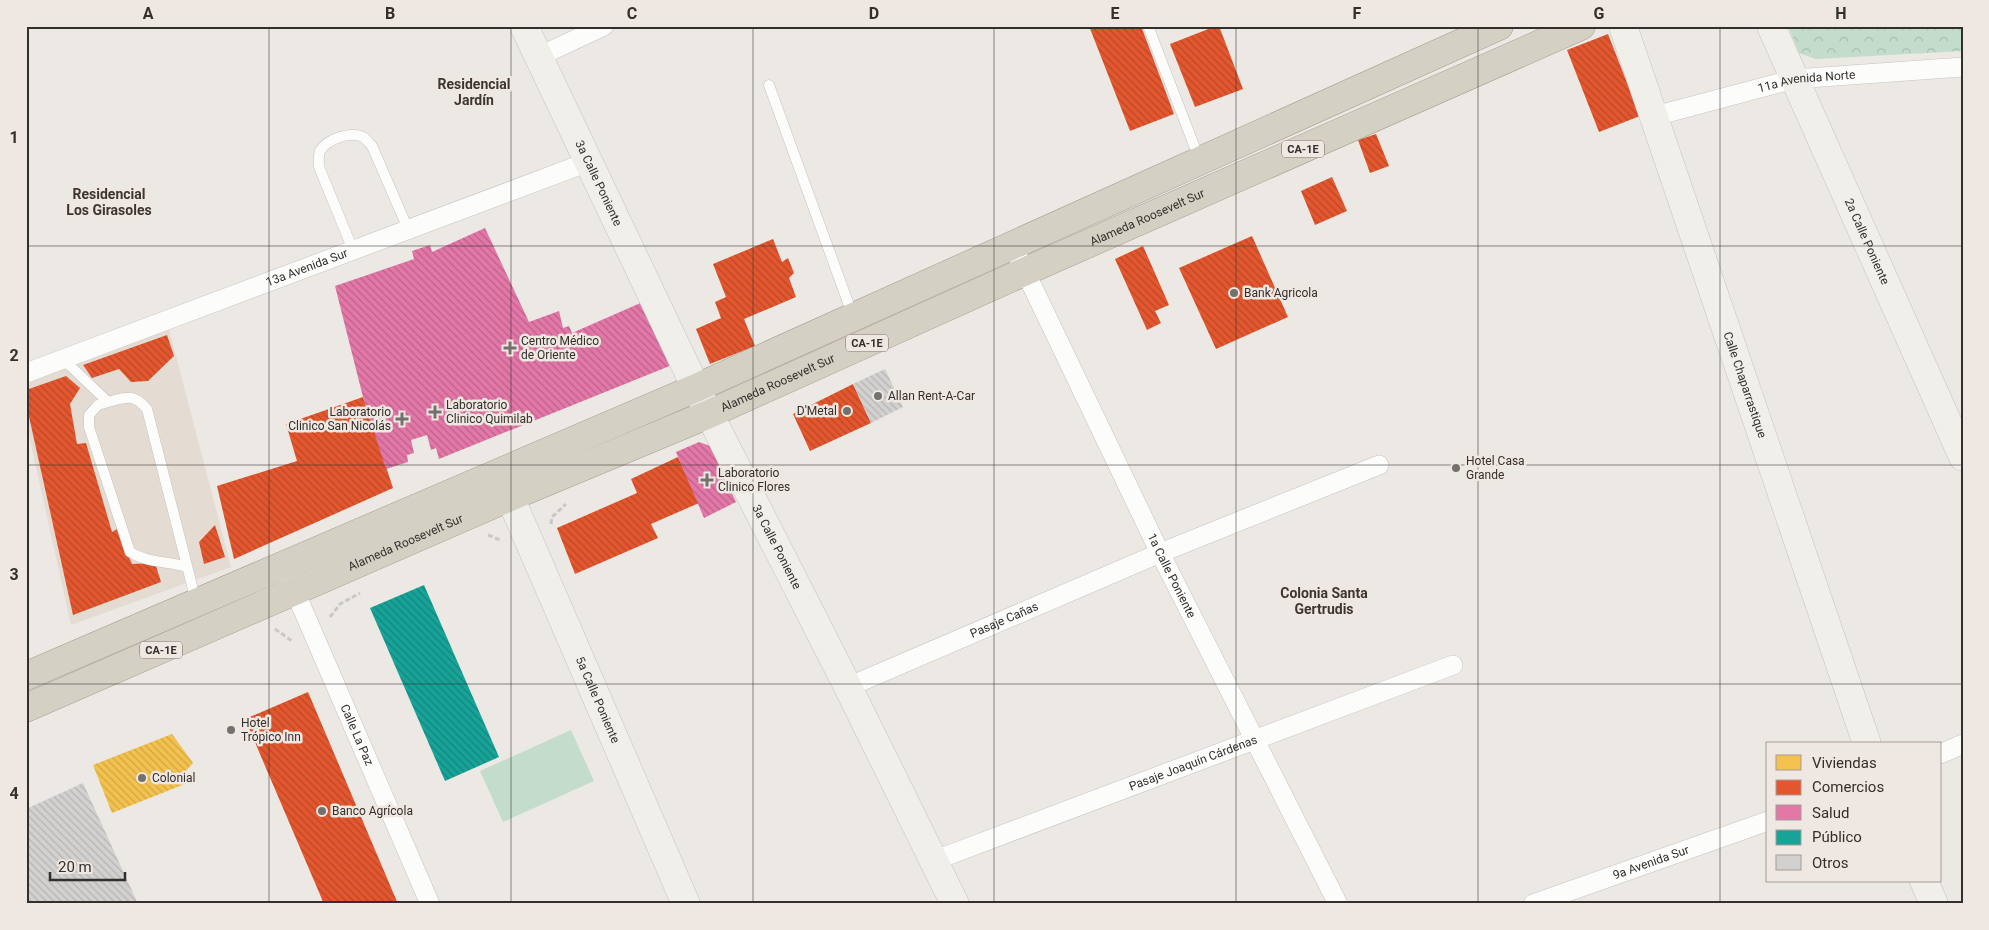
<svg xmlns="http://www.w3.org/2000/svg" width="1989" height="930" font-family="Roboto,sans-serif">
	<defs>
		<pattern id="park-crowns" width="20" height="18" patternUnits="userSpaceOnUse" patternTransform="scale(1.25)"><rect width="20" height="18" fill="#c3dccc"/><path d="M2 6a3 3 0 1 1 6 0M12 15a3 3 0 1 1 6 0" fill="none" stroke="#a8bdb0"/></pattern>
		<pattern id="homes-back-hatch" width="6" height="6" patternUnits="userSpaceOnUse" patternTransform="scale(1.25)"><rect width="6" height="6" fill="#f2c14e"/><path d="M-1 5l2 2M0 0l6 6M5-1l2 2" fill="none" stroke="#d0a644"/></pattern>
		<pattern id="shops-back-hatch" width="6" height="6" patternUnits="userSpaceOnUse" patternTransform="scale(1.25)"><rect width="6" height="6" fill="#e4572e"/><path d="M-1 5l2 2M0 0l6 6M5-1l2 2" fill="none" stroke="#b94828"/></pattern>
		<pattern id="health-back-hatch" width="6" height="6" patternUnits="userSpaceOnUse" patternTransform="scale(1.25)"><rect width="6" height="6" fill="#e377a8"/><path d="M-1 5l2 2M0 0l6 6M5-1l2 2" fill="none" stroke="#b96289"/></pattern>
		<pattern id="public-back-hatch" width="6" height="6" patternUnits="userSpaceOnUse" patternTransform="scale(1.25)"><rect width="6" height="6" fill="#17a398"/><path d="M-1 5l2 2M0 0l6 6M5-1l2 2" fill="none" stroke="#15857c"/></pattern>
		<pattern id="building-back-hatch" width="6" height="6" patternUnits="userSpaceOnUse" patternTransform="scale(1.25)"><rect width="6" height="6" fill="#d3d0d0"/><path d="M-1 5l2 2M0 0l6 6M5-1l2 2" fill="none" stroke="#b6b3b3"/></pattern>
	</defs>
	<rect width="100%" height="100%" fill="#ece8e4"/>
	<path fill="#e4dbd3" d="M169,329l62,238 -160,58 -45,-203v-42z"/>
	<path fill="url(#park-crowns)" d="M1788,26h175v25l-147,8 -17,-6z"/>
	<path fill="#c3dccc" d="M571,730l23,51 -91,41 -23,-51z"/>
	<path fill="url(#homes-back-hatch)" d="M172,734l21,29 -8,9v12l-73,29 -19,-48z"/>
	<path fill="url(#shops-back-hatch)" d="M1089,26h52l33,88 -44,17z
		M1216,26h3l24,63 -48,18 -25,-63z
		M1608,34l32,82 -41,16 -32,-82z
		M1376,134l13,32 -19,7 -12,-33z
		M1332,177l15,34 -32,14 -14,-34z
		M1252,236l36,81 -72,32 -37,-81z
		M773,239l9,23 6,-4 6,15 -5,5 7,19 -52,22 11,27 -45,18 -14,-35 25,-11 -6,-16 11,-5 -13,-33z
		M1143,246l26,59 -14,6 6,12 -14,7 -32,-71z
		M167,335l7,21 -26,25 -17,1 -12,-13 -27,9 -9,-13z
		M66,376l14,12 -10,16 7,40 9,-1 26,89 5,-3 15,35 23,-1 6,19 -88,33 -47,-212v-13z
		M853,384l18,39 -61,28 -17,-37z
		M363,397l30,91 -159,71 -17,-73 80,-25 -11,-37z
		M678,457l21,46 -48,21 7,14 -83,36 -18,-46 80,-35 -6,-14z
		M215,525l10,32 -21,7 -5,-22z
		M308,692l90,212h-74l-79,-185z"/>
	<path fill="url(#health-back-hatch)" d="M485,228l44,94 30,-11 4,17 6,-2 3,7 73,-32 32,62 -238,96 -3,-11 -5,2 -4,-15 -16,5 3,13 -7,2 1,7 -22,7 -23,-72 -28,-111 79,-27 -2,-8 18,-6 2,7z
		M699,442l11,4 26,56 -32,16 -28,-66z"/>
	<path fill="url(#public-back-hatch)" d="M424,585l75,172 -54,24 -75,-173z"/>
	<path fill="url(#building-back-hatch)" d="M885,369l18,38 -32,16 -18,-39z
		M83,783l55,121h-112v-95z"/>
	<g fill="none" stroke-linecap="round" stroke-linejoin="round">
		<defs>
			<path id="lane" d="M1148,26l49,127v8
				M769,85l81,223v9
				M353,250l-34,-83c0,-5 -1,-11 1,-16 7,-12 30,-20 43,-14 3,2 6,6 9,9l36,83
				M63,359l45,43c18,-5 25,-9 39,7l49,192
				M108,402l-10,3 -9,10v12l41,125c17,11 38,9 57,15"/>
			<g id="street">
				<path d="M540,56l64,-30"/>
				<path id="s1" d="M1655,116l139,-37 169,-12"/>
				<path id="s2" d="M1012,244l148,309 178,351"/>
				<path id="s3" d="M26,373l562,-211"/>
				<path id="s4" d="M284,566l146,338"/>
				<path id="s5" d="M848,687l312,-134 219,-88"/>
				<path d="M1940,754l23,-10"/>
				<path id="s6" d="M933,861l520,-196"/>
				<path id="s7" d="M1533,904l235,-83"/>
			</g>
			<g id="secondary">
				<path id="s8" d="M524,26l172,362 152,299 107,217"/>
				<path id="s9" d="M1623,26l244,718"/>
				<path id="s10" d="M1771,26l192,431"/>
				<path id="s11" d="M510,497l176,407"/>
				<path d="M1924,881l10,23"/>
			</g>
			<g id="highway">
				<path d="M26,676l670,-288 803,-362"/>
				<path id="s12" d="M26,708l484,-211 199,-83 317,-143 555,-245"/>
			</g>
		</defs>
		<use href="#lane" stroke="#c6c3c0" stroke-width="11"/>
		<use href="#street" stroke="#c6c3c0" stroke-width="20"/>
		<use href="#secondary" stroke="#c6c3c0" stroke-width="29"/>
		<use href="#highway" stroke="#a59f90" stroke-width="29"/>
		<path stroke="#cac8c7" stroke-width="3" stroke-dasharray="5 2.5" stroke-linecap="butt" d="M551,524l1,-7 14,-13
			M488,535l12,5
			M330,617l10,-13 20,-11
			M275,629l17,12"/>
		<use href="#lane" stroke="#fcfcfb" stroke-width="10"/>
		<use href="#street" stroke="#fcfcfb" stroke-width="19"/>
		<use href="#secondary" stroke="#f0efea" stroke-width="28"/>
		<use href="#highway" stroke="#d4d1c4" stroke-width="28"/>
	</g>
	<path fill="none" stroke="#322f2d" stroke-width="1" stroke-opacity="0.55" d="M269,26v878M511,26v878M753,26v878M994,26v878M1236,26v878M1478,26v878M1720,26v878M26,246h1937M26,465h1937M26,684h1937"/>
	<g fill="#73706d" stroke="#efe7e1" stroke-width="2">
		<circle cx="1234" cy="293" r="5"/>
		<path d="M507.5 340.5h5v5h5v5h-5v5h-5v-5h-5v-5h5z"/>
		<circle cx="878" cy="396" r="5"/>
		<circle cx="847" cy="411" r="5"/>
		<path d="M432.5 404.5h5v5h5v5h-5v5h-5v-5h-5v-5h5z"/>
		<path d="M399.5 411.5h5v5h5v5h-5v5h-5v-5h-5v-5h5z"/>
		<circle cx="1456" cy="468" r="5"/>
		<path d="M704.5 472.5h5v5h5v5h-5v5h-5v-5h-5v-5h5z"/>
		<circle cx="231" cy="730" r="5"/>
		<circle cx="142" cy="778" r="5"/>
		<circle cx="322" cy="811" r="5"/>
	</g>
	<g text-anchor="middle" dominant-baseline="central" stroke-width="5" stroke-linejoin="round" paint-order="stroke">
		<g fill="#efe7e1" stroke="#6b6663" stroke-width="1">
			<rect x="1282" y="140.5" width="42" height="17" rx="4"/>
			<rect x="846" y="334.5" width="42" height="17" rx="4"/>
			<rect x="140" y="641.5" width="42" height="17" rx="4"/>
		</g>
		<g font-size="11" font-weight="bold" fill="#322f2d">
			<text x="1303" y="149">CA-1E</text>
			<text x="867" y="343">CA-1E</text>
			<text x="161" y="650">CA-1E</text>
		</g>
		<g font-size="12" fill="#322f2d" stroke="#efe7e1">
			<text stroke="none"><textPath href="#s1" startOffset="156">11a Avenida Norte</textPath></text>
			<text stroke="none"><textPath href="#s8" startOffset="174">3a Calle Poniente</textPath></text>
			<text stroke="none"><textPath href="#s12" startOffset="1224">Alameda Roosevelt Sur</textPath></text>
			<text stroke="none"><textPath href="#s10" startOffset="236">2a Calle Poniente</textPath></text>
			<text stroke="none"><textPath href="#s3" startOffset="300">13a Avenida Sur</textPath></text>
			<text stroke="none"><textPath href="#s12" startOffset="819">Alameda Roosevelt Sur</textPath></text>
			<text stroke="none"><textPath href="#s9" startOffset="379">Calle Chaparrastique</textPath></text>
			<text stroke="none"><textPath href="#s12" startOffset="414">Alameda Roosevelt Sur</textPath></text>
			<text stroke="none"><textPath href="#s8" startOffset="579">3a Calle Poniente</textPath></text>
			<text stroke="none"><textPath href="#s2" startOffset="368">1a Calle Poniente</textPath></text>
			<text stroke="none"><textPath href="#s5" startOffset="170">Pasaje Cañas</textPath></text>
			<text stroke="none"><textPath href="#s11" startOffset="221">5a Calle Poniente</textPath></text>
			<text stroke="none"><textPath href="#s4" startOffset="184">Calle La Paz</textPath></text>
			<text stroke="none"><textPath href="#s6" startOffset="278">Pasaje Joaquín Cárdenas</textPath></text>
			<text stroke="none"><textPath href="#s7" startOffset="125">9a Avenida Sur</textPath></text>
		</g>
		<g font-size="12" fill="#322f2d" stroke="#efe7e1" text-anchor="start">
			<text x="1244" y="293">Bank Agricola</text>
			<text x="521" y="341">Centro Médico<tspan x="521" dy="14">de Oriente</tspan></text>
			<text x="888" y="396">Allan Rent-A-Car</text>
			<text x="446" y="405">Laboratorio<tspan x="446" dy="14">Clinico Quimilab</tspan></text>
			<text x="837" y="411" text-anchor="end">D'Metal</text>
			<text x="391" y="412" text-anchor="end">Laboratorio<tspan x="391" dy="14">Clinico San Nicolás</tspan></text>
			<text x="1466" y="461">Hotel Casa<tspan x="1466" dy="14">Grande</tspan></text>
			<text x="718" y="473">Laboratorio<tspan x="718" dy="14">Clinico Flores</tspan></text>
			<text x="241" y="723">Hotel<tspan x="241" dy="14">Trópico Inn</tspan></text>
			<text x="152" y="778">Colonial</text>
			<text x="332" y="811">Banco Agrícola</text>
		</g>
		<g font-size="14" font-weight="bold" fill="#3c3632" stroke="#efe7e1">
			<text x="474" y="84">Residencial<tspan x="474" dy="16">Jardín</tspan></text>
			<text x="109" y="194">Residencial<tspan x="109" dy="16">Los Girasoles</tspan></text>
			<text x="1324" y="593">Colonia Santa<tspan x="1324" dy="16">Gertrudis</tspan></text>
		</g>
	</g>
	<rect width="1989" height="930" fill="none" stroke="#efe7e1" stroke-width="55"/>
	<rect x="1766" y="742" width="175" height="140" fill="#efe7e1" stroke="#a39d99"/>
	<rect x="1776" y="755" width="25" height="15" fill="#f2c14e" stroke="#a39d99"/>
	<text x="1812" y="768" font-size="15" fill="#322f2d">Viviendas</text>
	<rect x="1776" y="780" width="25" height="15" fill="#e4572e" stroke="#a39d99"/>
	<text x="1812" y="792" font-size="15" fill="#322f2d">Comercios</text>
	<rect x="1776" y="805" width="25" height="15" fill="#e377a8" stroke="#a39d99"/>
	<text x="1812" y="818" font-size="15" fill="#322f2d">Salud</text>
	<rect x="1776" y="830" width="25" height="15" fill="#17a398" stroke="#a39d99"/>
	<text x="1812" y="842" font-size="15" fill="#322f2d">Público</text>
	<rect x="1776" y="855" width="25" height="15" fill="#d3d0d0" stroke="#a39d99"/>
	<text x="1812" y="868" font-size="15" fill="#322f2d">Otros</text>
	<path d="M50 872v8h75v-8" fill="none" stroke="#322f2d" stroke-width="2.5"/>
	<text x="58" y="872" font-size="15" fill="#322f2d" stroke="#efe7e1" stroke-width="4" paint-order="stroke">20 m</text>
	<rect x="28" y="28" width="1934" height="874" fill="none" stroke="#322f2d" stroke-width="2"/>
	<g font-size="16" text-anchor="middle" font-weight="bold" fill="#322f2d">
		<text x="148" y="19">A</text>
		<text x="390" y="19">B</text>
		<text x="632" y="19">C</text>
		<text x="874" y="19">D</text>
		<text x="1115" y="19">E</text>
		<text x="1357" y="19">F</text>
		<text x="1599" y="19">G</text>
		<text x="1841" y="19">H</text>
		<text x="14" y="143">1</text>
		<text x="14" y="361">2</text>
		<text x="14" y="580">3</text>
		<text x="14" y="799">4</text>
	</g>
</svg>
